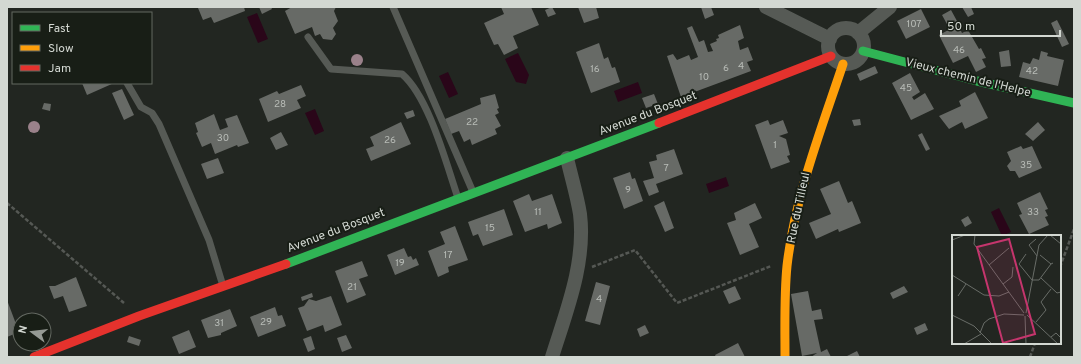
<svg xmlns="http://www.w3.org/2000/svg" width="1081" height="364" font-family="Overpass,sans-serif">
	<rect width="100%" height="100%" fill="#222621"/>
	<path fill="#2a0619" d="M257,13l11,26 -10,4 -11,-26z
		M518,53l11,22 -3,9 -10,-2 -11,-23z
		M448,72l10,22 -9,4 -10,-22z
		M638,82l4,11 -24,9 -4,-11z
		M315,109l9,22 -9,4 -10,-22z
		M726,177l3,9 -20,7 -3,-9z
		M999,208l12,24 -9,4 -11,-24z"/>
	<path fill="#676a66" d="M200,7h44l1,4 -31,12 -3,-6 -8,3 -5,-12z
		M259,7h12l1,2 -10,5z
		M292,7h44l-2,4 4,10 -5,7 3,6 -4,6 -9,-1 -3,-5 -5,2 -3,-9 -17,7 -10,-23z
		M501,7h30l8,18 -26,11 5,12 -14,7 -6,-11 -4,1 -10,-22 20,-9z
		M552,7l4,7 -8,3 -3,-7z
		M578,7h18l3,11 -15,5z
		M701,7h10l3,8 -9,4z
		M962,7h9l3,7 -6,3z
		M921,9l9,18 -24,12 -9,-18z
		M951,10l6,11 -9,5 -6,-11z
		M1057,20l12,24 -7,3 -11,-24z
		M740,25l4,13 -6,3 2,9 8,-3 5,13 -6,2 4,9 -70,26 -14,-41 6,-2 4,6 12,-5 2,5 7,-3 -11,-29 5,-2 7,16 5,-2 4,12 5,-1 -3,-7 7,-3 -1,-2 3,-1 -1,-3z
		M958,25l4,8 6,-3 11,19 2,-1 5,10 -4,1 4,8 -10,5 -8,-16 -15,7 -14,-28z
		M599,43l5,16 4,-2 4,11 3,-1 5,15 -29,11 -15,-41z
		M1009,50l2,16 -10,1 -2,-15z
		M1041,51l7,2 -1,3 17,4 -6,26 -39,-9 4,-15 7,2 3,-6 6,2z
		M875,66l3,7 -18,8 -3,-7z
		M910,73l10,19 -8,5 2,3 11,-7 9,16 -23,11 -19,-37z
		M82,83h32l-27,12z
		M301,85l5,11 -9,4 4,8 -33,14 -9,-23 18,-8 2,3z
		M122,89l12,26 -10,5 -12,-27z
		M975,92l13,26 -23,11 -3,-7 -13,7 -10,-13 22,-10 -2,-5z
		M495,94l4,14 -2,1 2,4 -4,2 6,11 -6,3 2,5 -25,11 -2,-6 -6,3 -5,-11 -8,3 -6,-15 36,-15 -1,-6z
		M654,94l4,10 -12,4 -4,-10z
		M44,103l7,1 -1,7 -8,-2z
		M413,110l2,6 -8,3 -3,-6z
		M214,114l6,16 8,-3 -3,-8 12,-4 12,28 -11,4 -1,-2 -22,9 -4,-11 -9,4 -6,-14 2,-1 -3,-9z
		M860,119l1,6 -7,1 -2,-6z
		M768,120l2,5 13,-5 5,13 -9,3 7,3 4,16 -3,1 3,6 -19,7 -16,-44z
		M401,122l10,22 -40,17 -5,-12 8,-3 -4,-9z
		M1038,122l7,8 -12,11 -8,-7z
		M281,132l7,13 -12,5 -6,-12z
		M922,133l8,16 -4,2 -8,-16z
		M1021,146l2,3 9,-3 10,22 -23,10 -4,-7h-5l-3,-5 4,-5 -4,-9z
		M674,149l9,25 -27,10 3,8 -10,4 -6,-15 11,-3 -5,-16 8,-2 -1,-5z
		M218,158l6,15 -17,6 -6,-15z
		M630,172l2,7 3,-1 8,23 -19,8 -11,-31z
		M839,181l9,22 4,-2 9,22 -22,9 -1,-3 -22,10 -7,-16 22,-9 -11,-25z
		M1040,192l8,17 -3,1 3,6 -3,1 4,8 -20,9 -10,-19 3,-1 -5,-11z
		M529,194l3,7 20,-7 10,29 -14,6 -1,-5 -22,8 -12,-31z
		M664,201l10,27 -9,4 -11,-26z
		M755,203l7,15 -13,6 10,23 -19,8 -13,-32 9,-3 -2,-7z
		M504,209l9,26 -30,11 -5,-12 -5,2 -5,-14z
		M968,216l4,7 -7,4 -4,-7z
		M455,226l13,34 -20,7 1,5 -11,5 -10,-26 17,-7 -5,-12z
		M404,248l4,9 3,-1 2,4 3,-2 3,7 -24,10 -8,-20z
		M362,261l6,15 -9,3 7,16 -19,8 -12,-32z
		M76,277l11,29 -18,6 -6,-16 -9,3 -5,-13h6z
		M596,282l14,4 -10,39 -15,-4z
		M735,286l6,13 -12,5 -6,-13z
		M904,286l4,6 -15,7 -3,-6z
		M808,291l4,20 9,-2 2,10 -9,1 7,32 6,-3 4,8h-20l6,-4 -15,3 -11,-62z
		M312,293l1,4 -11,4 -1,-4z
		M331,296l11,29 -17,7 -2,-7 -16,6 -9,-23 6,-2 5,-7 7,2z
		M7,300l12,32 -12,5z
		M275,307l3,9 4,-1 4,11 -28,11 -8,-20z
		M230,309l7,17 -16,7v2l-13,3 -7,-18z
		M925,323l3,7 -11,5 -3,-7z
		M645,325l4,8 -9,4 -3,-8z
		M189,330l7,17 -17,7 -7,-17z
		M346,335l6,13 -10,4 -5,-14z
		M129,336l12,4 -2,6 -12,-4z
		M311,336l4,13 -7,3 -5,-13z
		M738,343l7,14h-29l-1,-2z
		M857,351l3,6h-15z"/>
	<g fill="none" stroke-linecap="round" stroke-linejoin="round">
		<path stroke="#555854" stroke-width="2.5" stroke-dasharray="4 2" stroke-linecap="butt" d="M7,203l117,100
			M592,267l43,-17 42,53 94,-37
			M1060,267l14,-38
			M1030,357l5,-14"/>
		<path stroke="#565a55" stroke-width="7" d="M393,7l80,185
			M308,37l23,32 71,5c27,23 44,89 56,124
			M127,83l14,24 11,6 7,11 50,116 14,46"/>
		<path stroke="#565a55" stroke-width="14" d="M766,7l64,32
			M828 46a18 18 0 1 1 36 0a18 18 0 1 1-36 0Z
			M858,33l32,-26
			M552,357c14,-45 34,-94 28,-143 -3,-19 -9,-38 -13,-56"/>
		<path stroke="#30b455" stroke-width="9" d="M863,51l114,30 97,22
			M286,264l373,-141"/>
		<path stroke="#ff9f0a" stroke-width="9" d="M785,357c0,-30 -1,-61 2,-91 8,-70 34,-136 56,-202"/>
		<path stroke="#e5322d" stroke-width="9" d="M659,123l172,-67
			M34,357l105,-41 147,-52"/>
	</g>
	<g fill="#9a818a">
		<circle cx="357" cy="60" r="6"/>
		<circle cx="34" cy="127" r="6"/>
	</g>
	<g text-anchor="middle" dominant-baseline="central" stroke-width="4" stroke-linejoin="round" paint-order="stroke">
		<g font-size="10" fill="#b8bcb7">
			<text x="914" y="24">107</text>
			<text x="959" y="50">46</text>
			<text x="741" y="66">4</text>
			<text x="726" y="68">6</text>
			<text x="595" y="69">16</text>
			<text x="1032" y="71">42</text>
			<text x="704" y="77">10</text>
			<text x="906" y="88">45</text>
			<text x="280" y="104">28</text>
			<text x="472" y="122">22</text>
			<text x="223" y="138">30</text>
			<text x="390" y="140">26</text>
			<text x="775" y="145">1</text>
			<text x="1026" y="165">35</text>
			<text x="666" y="168">7</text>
			<text x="628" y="190">9</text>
			<text x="538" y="212">11</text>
			<text x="1033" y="212">33</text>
			<text x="490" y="228">15</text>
			<text x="448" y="255">17</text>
			<text x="400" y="263">19</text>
			<text x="352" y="287">21</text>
			<text x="599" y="299">4</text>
			<text x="266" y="322">29</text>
			<text x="219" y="323">31</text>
		</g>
		<g font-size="12" fill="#d3d8d2" stroke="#181e16">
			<text transform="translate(968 78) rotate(14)">Vieux chemin de l'Helpe</text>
			<text transform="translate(648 114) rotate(-21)">Avenue du Bosquet</text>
			<text transform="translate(799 208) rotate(-78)">Rue du Tilleul</text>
			<text transform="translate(336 231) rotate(-21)">Avenue du Bosquet</text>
		</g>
	</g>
	<g transform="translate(952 235)">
		<rect width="109" height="109" fill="#222621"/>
		<path fill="none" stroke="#696d68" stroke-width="1" d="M23,0l-1,9 50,69M98,0l11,9M84,4l-7,6 8,11M0,5l13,-5M74,19l-7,10 13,16h7l12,-16M88,20l11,9 2,-1M37,30l20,-17M0,40l32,20 15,1 10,-4M89,43l16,15 4,-1M51,49l9,-7 1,-10M6,61l8,-12M74,78l13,-68 9,-10M0,80l22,11 18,18M75,80l31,29M73,81l1,28M84,87l10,-12 -5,-8 10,-13M28,98l4,-10 5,-4 15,-5 20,1M99,102l5,-4 5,5M12,109l17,-10"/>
		<path fill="#c5356d" fill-opacity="0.15" stroke="#c5356d" stroke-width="2" d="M57,4l26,95 -32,9 -26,-96z"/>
		<rect width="109" height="109" fill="none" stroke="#d3d8d2" stroke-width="2"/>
	</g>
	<rect width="1081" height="364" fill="none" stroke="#d3d8d2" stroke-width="16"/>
	<rect x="12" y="12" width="140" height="72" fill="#181e16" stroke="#636861"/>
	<rect x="20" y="25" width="20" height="6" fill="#30b455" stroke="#636861"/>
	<text x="48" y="32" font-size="12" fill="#d3d8d2">Fast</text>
	<rect x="20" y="45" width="20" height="6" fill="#ff9f0a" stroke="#636861"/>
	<text x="48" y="52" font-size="12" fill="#d3d8d2">Slow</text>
	<rect x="20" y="65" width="20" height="6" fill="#e5322d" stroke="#636861"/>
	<text x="48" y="72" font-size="12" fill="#d3d8d2">Jam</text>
	<g transform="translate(32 332) rotate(285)"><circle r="19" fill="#181e16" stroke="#636861"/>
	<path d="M0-3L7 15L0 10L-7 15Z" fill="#959a94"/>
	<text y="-6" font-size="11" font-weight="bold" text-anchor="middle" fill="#d3d8d2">N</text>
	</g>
	<path d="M941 30v6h119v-6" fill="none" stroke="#d3d8d2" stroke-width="2"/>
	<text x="947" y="30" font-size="12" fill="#d3d8d2" stroke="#181e16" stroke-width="3" paint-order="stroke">50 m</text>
</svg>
